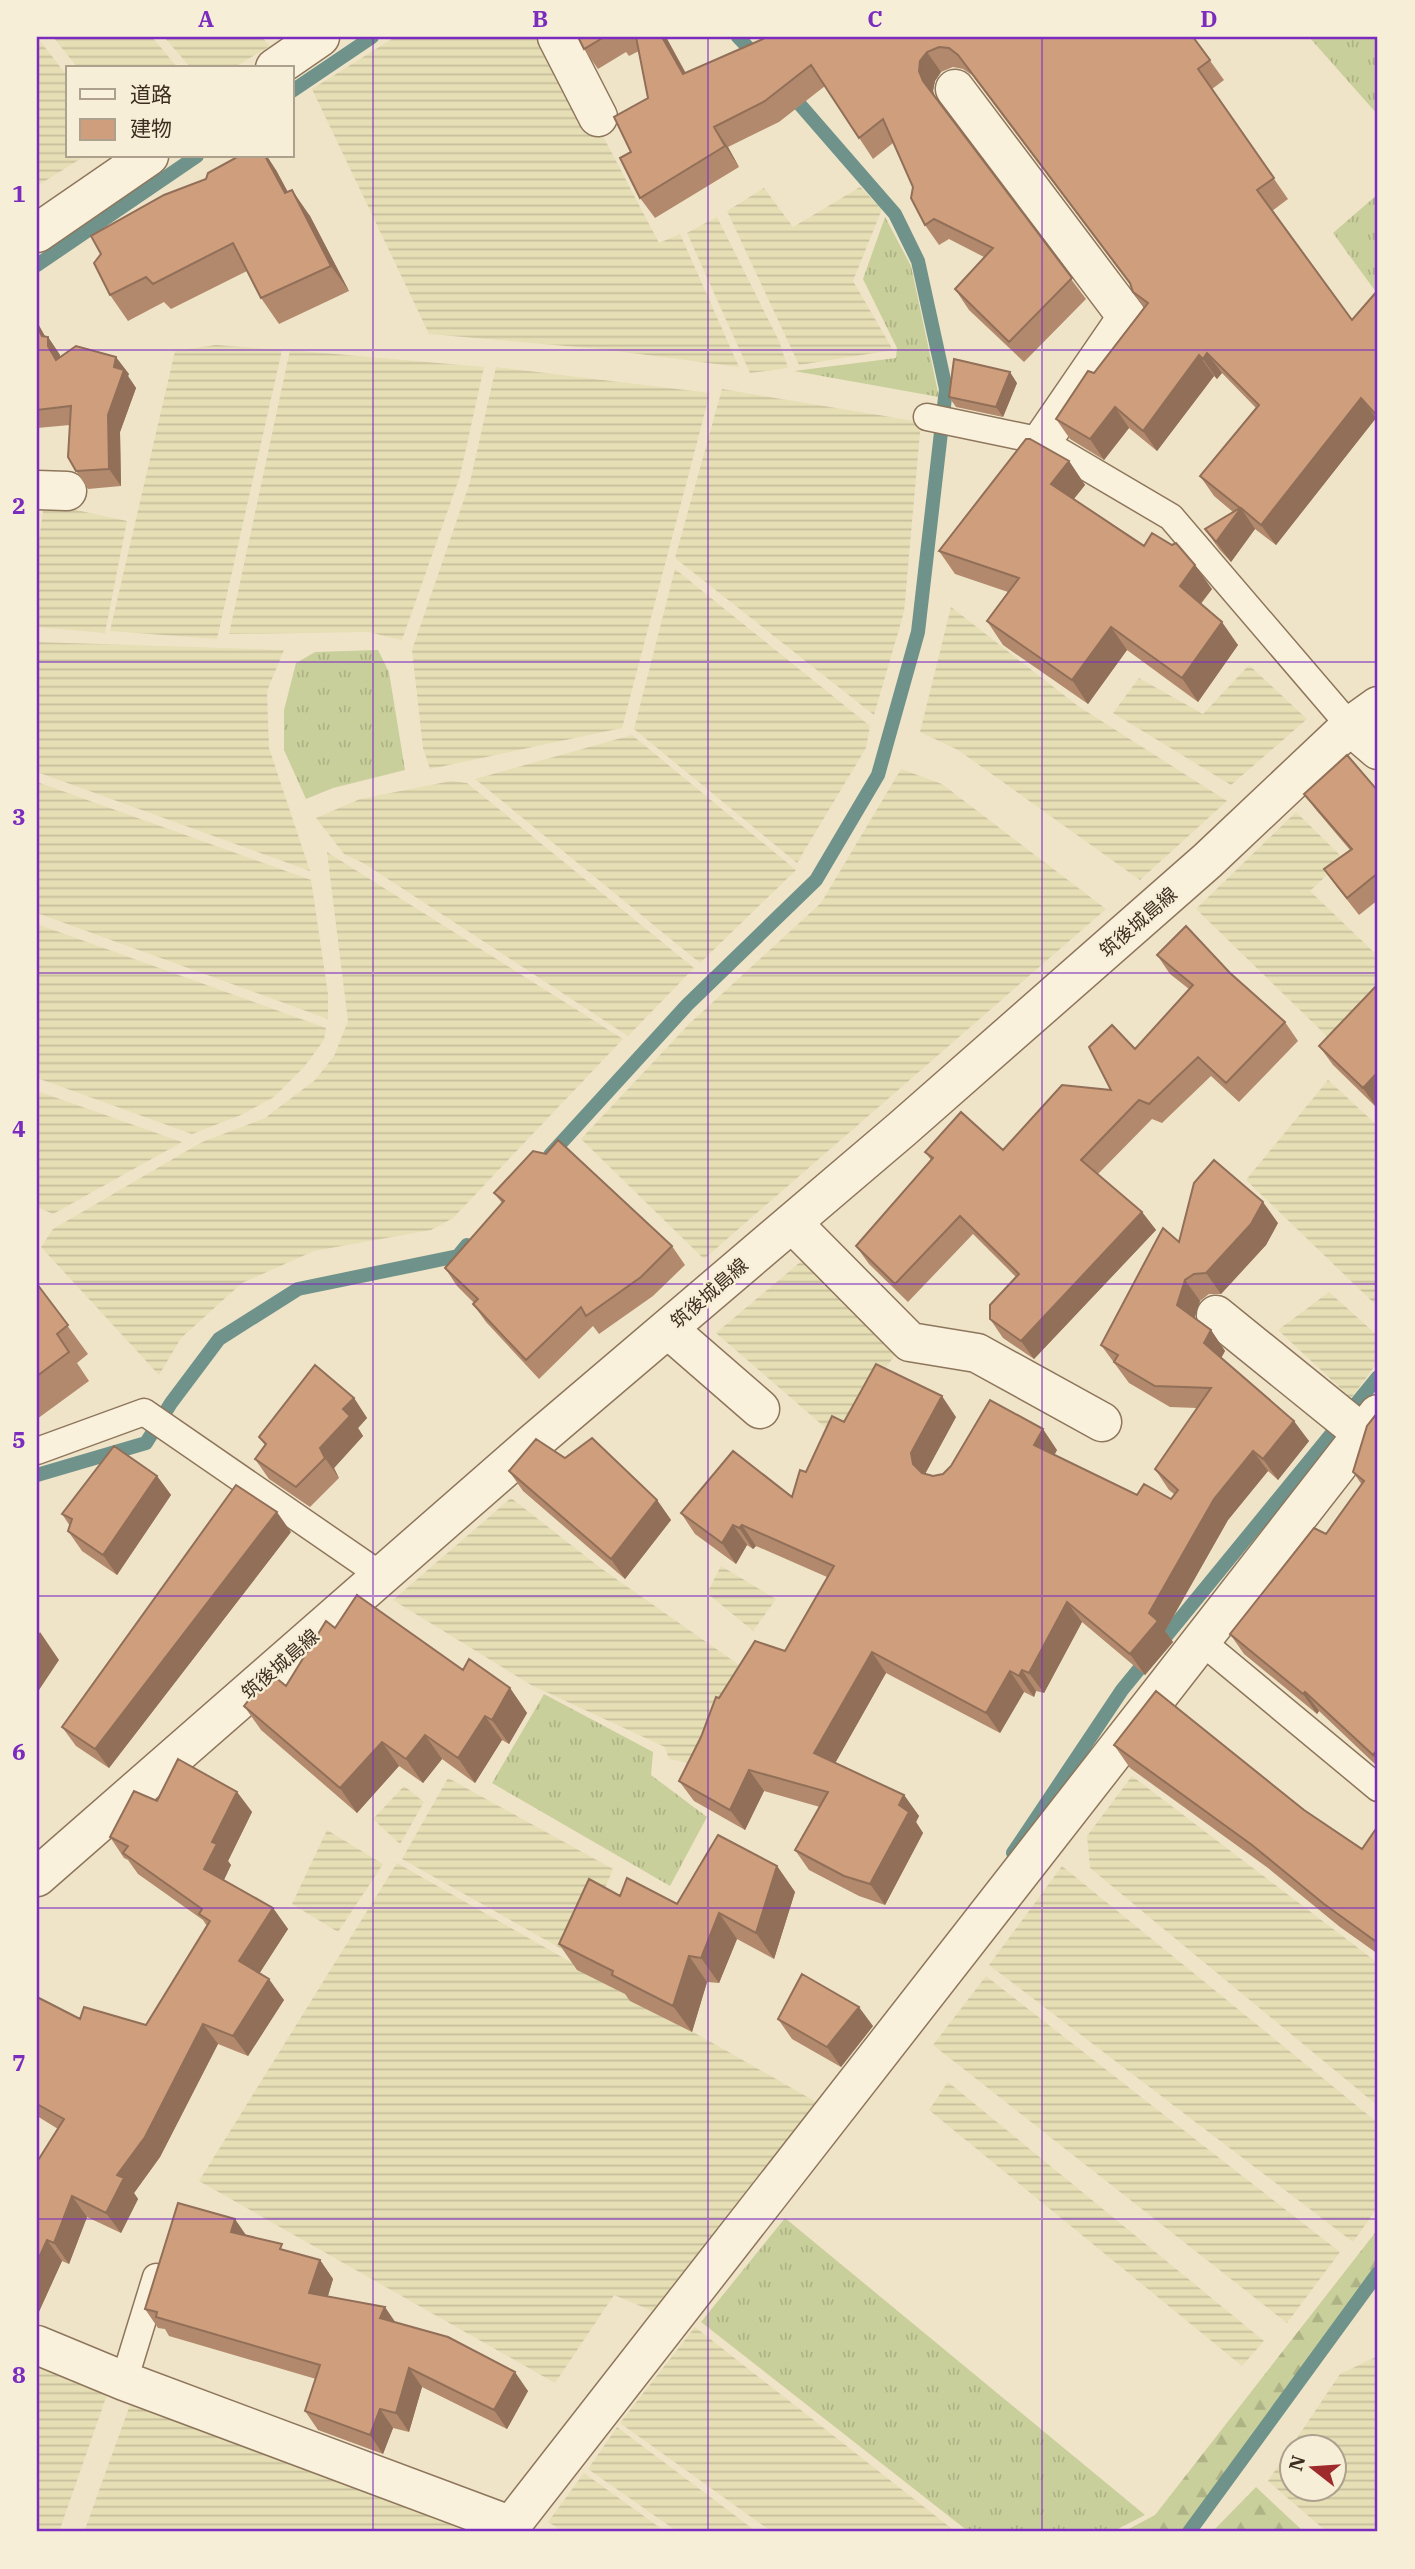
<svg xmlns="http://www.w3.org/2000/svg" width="1415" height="2569" font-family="'IBM Plex Serif','Noto Sans JP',serif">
	<defs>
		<pattern id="farmland-rules" width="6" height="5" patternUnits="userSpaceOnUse" patternTransform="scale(1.75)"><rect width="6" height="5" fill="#e6deb5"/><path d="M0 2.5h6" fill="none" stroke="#c6bf9b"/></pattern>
		<pattern id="grass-tufts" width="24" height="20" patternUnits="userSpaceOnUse" patternTransform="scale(1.75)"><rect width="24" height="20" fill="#c9cf9b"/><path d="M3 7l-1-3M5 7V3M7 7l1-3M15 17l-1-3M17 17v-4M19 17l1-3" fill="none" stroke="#aeb285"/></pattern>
		<pattern id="forest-firs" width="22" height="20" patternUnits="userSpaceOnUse" patternTransform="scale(1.75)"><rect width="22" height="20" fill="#c9cf9b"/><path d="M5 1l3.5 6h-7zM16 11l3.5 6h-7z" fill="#aeb285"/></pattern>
	</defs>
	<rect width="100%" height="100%" fill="#f0e4c8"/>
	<path fill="url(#farmland-rules)" fill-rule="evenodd" d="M37,37l31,40v79h17l-48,30z
		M53,37h99l26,31h-100z
		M164,37h98l8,9 -37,22h-42z
		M395,37h156l108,206 21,-9 59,133 -138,-18 -172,-15 -117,-245z
		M860,187l22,22 -29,72 40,69 -94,15 -72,-154 37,-23 29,39z
		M717,217l62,124 9,27 -38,5 -63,-140z
		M216,345l66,5 -65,289 -107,-8 65,-280z
		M290,350l194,17 -24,109 -58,164 -34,-8 -139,2z
		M496,367l214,26 -88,335 -192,41 -7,-21 -11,-98 58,-168z
		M722,389l199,33 -17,190 -30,103 -199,-157z
		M44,503l83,18 -22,112 -68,-6v-72z
		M675,569l195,157 -4,22 -69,115 -163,-134z
		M951,607l127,99 149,95 -87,79 -182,-130 -38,-18z
		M37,642l247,8 -17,41 2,57 41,123 -273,-99z
		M1249,665l58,54 -76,66 -118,-72 26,-35 64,36z
		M632,735l164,135 -96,93 -225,-184z
		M901,769l41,15 164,125 -402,350 -123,-120 108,-115 132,-121z
		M451,781l16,2 227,185 -66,68 -263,-172 -21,-10 -28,-36 44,-19z
		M37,782l274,98 17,114v25l-291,-106z
		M1296,812l48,47 -34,32 68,65v46l-40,45 -142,-138z
		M327,852l296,187 -170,179 -22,12 -117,21 -72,32 -61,55 -22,37 -118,-128 12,-18 149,-87 63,-24 50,-38 19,-24 14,-35z
		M37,924l289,104 -2,12 -20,27 -30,30 -33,18 -49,19 -155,-56z
		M1328,1080l50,46v181l-132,-127z
		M37,1091l145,51 -129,72 -16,-7z
		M805,1258l90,97 -59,82 -120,-104z
		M1329,1292l49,44v26l-27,36 -73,-68z
		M511,1498l91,71 140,98 -42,98 -31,-6 -4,-12 -134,-62 -138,-85z
		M721,1566l55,33 -23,32 -46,-38z
		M1132,1776l246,187v143l-288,-238 -3,-32z
		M448,1778l165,91 -37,88 -174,-98z
		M404,1786l20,16 -24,42 -27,-25z
		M327,1830l56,34 -45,68 -46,-28z
		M397,1863l421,240 -166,208 -38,-16 -59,88 -356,-202z
		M1062,1866l316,257v84l-25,35 -364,-277z
		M986,1976l354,276 -53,71 -354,-278z
		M948,2082l316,259 -22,25 -313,-256z
		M695,2327l261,205h-184l-152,-109z
		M1378,2356v176h-51l-59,-51 72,-107zM1292,2446h42v42h-42z
		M37,2363l72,26 -50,143h-22z
		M131,2402l339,125 -6,5h-380z
		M617,2427l140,105h-79l-90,-63z
		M584,2473l82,59h-102l-16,-10z"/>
	<path fill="url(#grass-tufts)" d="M1309,37h69v78z
		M1378,194v97l-2,1 -43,-59z
		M885,217l26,49 28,131 -145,-26 102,-13 1,-10 -34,-69z
		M378,650l11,22 16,98 -72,18 -27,11 -22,-49v-40l12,-47 19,-11z
		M544,1694l109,58 -2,23 56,42 -37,69 -178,-103z
		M785,2218l360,297 -33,17h-143l-268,-210z"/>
	<path fill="url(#forest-firs)" d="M1378,2229v55l-179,244 -9,4h-67l32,-17z
		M1256,2487l48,45h-92z"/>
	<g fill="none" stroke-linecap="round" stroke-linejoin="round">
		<path stroke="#6f938a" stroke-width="14" d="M738,37l21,22
			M292,91l80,-54
			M37,265l160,-109
			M550,1155l137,-150 129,-125 62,-105 40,-143 28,-243 -28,-128 -23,-47 -106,-122
			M37,1475l109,-32 25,-40 48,-64 79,-50 160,-33 9,-11
			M1013,1853l109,-163 256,-313
			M1189,2532l189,-259"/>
		<defs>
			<path id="service" d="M927,417l115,24 129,76 179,209
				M37,1451l107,-39 238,164
				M1201,1641l177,147
				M124,2381l32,-104"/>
			<path id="minor" d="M557,37l41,80
				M275,68l45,-31
				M955,89l172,228 -85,124
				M37,233l112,-77
				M37,490l30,1
				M1350,726l28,24
				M792,1223l118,119 67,11 125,69
				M1216,1315l147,119
				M668,1329l92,80
				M37,2345l87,36 388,145
				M506,2532l872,-1118"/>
			<path id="tertiary" d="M37,1877l495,-433 370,-315 305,-268 143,-135 28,-20"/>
		</defs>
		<use href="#service" stroke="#8d765c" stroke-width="29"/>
		<use href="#minor" stroke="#8d765c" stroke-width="41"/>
		<use href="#tertiary" stroke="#8d765c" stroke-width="41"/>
		<use href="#service" stroke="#faf1dc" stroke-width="26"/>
		<use href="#minor" stroke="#faf1dc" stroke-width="38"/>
		<use href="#tertiary" stroke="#faf1dc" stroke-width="38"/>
	</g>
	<path fill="#b2896c" d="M578,37h88l20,36 76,-33 -2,-3h433l31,43 -12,9 76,110 -16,12 80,109 26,-30v131l-2,-3 -100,127 -21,-16 -24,33 -12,-13 -14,-20 28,-17 -19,-16 -14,-20 56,-68 -34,-35 -5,6 -3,-3 -57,75 -28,-23 -25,32 -34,-21 -14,-20 38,-46 50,-66 -11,-15 -2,-6 -159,-211 -9,-6 -10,-2 -12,5 -6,9 -2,10 3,8 150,200 -62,63 -55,-52 -14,-21 29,-32 -35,-18 -10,6 -14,-20 -12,-38 -20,-44 -20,16 -48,-73 -46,36 -51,25 11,20 -84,51 -15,-20 -9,-46 17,-54 -9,-47 -10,5 -3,-4 -28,17 -14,-20z
		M276,170l12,22 22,24 39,75 -70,33 -18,-26 -14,-27 -76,38 -7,-7 -36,19 -18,-26z
		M37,322l8,14 3,1 12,18v2l69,17 -1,2 8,12 -16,44 1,54 -33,3 -12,-18 -6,-46 -33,3z
		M1017,383l-14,34 -47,-10 -7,-10z
		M1069,461l16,24 -11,14 138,90 -11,15 37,41 -40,57 -71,-52 -39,54 -85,-59 -16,-24 21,-29 -53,-18 -16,-23z
		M1378,791v109l-19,15 -22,-28 -13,-18 26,-19 -33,-39 -13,-17z
		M1157,955l73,18 55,49 13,19 -59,61 -28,-26 -49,47 -10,-4 -54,55 44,38 14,18 -122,129 -31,-21 -13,-19 26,-42 -43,-43 -65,68 -39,-38 -13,-18 75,-86 -6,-8 78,-2 108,-60 24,-41 54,-60 -19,-15z
		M1378,984v122l-1,2 -44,-43 -14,-19z
		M494,1193l178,53 13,19 -32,31 -54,38 -6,-8 -54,53 -53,-57 -13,-18 1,-1 -17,-17 -12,-18 57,-65z
		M1278,1223l-12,22 -45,49h-12l-9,7 -6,17 17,12 14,21 -4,7 88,83 -31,39 -10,-9 -40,49 -63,111 8,11 -28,33 -63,-53 -38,71 -8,-2 -2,6 -10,-5 -24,41 -114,-60 -51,90 69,32 15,21 -3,6 7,11 -38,72 -26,-9 -50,-26 -14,-20 25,-43 -56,-16 -19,39 -51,-29 -15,-20 22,-44 18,-39 66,-47 42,-74 -71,-31 -3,3 -6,-4 -11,19 -41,-30 -14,-21 111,-16 14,-25 38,-50 112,-5 -31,57 8,2 124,-26 -3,5 83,40 34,4 3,-5 -5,-4 -14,-21 42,-61 -27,-1 -41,-24 -28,-38 78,-103z
		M37,1284l51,70 -11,9 12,18 -52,38z
		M354,1398l13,20 -9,10 5,8 -29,32 5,10 -29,29 -41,-28 -14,-20 10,-14 -6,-8z
		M1378,1412v355l-59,-56 -2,3 -73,-60 -14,-20 96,-100 36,-49 -9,-13z
		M509,1471l148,29 14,20 -46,59 -102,-88z
		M157,1476l14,19 -54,80 -35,-24 -14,-20 2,-5 -8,-12z
		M291,1532l-182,236 -33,-22 -14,-19z
		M335,1628l128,42 47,18 17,25 -18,31 -7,-4 -27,43 -33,-24 -19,24 -24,-17 -42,47 -96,-83 -17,-24 42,-20z
		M1114,1745l248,104 16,-23v128l-38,-27 -72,-59 -138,-100z
		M237,1792l15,20 -24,49 3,4 -7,15 49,28 15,21 -29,44 25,27 -36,56 -30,-12 -58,113 -26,36 4,6 -17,34 -34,-16 -18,47 -7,-3 -25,55 21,-187 -21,-13v-119l43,22 66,6 61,-99 -4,-6 -65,-46 -10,-14 -4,-2 -14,-21 47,-36z
		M777,1866l18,26 -21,67 -37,-20 -18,44 -12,-1 -15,50 -62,-31 -5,-7 -48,-24 -18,-26 61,-48 57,8z
		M778,2019l95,7 -32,41 -49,-28z
		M247,2235l40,16 33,9 13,19 -5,17 68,27 132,68 -21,38 -85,-42 -13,45 -16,-4 -10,26 -65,-24 -13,-19 11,-32 -147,-43 -4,-7 -7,-1 -13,-19z"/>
	<path fill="#916f58" d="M662,37h4l31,58 -14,-21z
		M927,52l14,20 -6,9 -2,10 4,11 -14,-21 -4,-10 1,-10z
		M714,127l14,20 11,20 -14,-21z
		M265,156h2l9,14 26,49 -17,-26z
		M292,190l18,26 39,75 -18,-25z
		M37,322l11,20v-5l12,18v8l-4,-3 -19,-34z
		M1207,353l15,20 -5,6 -14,-20z
		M1199,355l15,21 -57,75 -14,-20z
		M116,357l13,17 -1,2 8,12 -16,44 1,54 -12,-17 -1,-54z
		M1010,372l7,11 -14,34 -7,-10z
		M1361,398l15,20 -100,127 -15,-20z
		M1115,407l14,21 -25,32 -14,-21z
		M1069,461l16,24 -18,22 -16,-23z
		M1241,508l14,21 -24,33 -15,-20z
		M1195,565l17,24 -16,20 -16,-23z
		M1222,622l16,23 -40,57 -16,-24z
		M1111,627l16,23 -39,54 -16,-24z
		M1375,1075l3,4v27l-1,2 -14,-20z
		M1263,1202l15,21 -12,22 -45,49 -15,-21z
		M1142,1212l14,18 -122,129 -13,-18z
		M1185,1280l15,21 -8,25 -15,-21z
		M1211,1330l14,21 -7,13 -14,-21z
		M942,1396l14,21 -31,57 3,11 -15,-21 -2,-11z
		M354,1398l13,20 -9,10 5,8 -29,32 5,10 -14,-20 -5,-10 23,-39z
		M1294,1421l15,20 -31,39 -15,-21z
		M1043,1429l14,21 -8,15 -15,-20z
		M1253,1451l15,20 -40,49 -63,111 8,11 -28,33 -15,-21 19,-41 65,-114z
		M157,1476l14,19 -54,80 -14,-20z
		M657,1500l14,20 -46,59 -14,-20z
		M277,1512l14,20 -182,236 -14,-19z
		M733,1525l14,20 -11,19 -14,-21z
		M742,1525l14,21 -3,3 -14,-21z
		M1067,1602l15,20 -38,71 -15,-20z
		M40,1632l19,28 -22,33v-56z
		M872,1652l14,21 -57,101 -15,-21z
		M1022,1670l14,21 -2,6 -15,-21z
		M1010,1671l14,21 -24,41 -14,-20z
		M510,1688l17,25 -18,31 -17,-24z
		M1305,1692l14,19 -2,3 -14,-20z
		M485,1716l17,24 -27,43 -17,-25z
		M425,1735l17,24 -19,24 -17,-24z
		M382,1742l17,24 -42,47 -17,-25z
		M1378,1749v13l-5,-7z
		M749,1770l15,21 -19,39 -15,-20z
		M237,1792l15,20 -24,49 3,4 -12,25 -15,-21 8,-27z
		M904,1795l15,21 -3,6 7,11 -38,72 -15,-21z
		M777,1866l18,26 -21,67 -18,-26z
		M273,1908l15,21 -34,53 -15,-21z
		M719,1913l18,26 -18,44 -18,-25z
		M689,1956l18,26 -15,50 -19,-26z
		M269,1979l15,21 -36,56 -15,-20z
		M859,2007l14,19 -32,41 -14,-20z
		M203,2024l15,20 -58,113 -26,36 4,6 -17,34 -15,-20 11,-38z
		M72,2196l15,21 -18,47 -15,-21z
		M235,2219l13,19 -17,-6z
		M47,2240l15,21 -25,55v-54z
		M320,2260l13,19 -10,33 -14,-19z
		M385,2307l13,19 -18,-8z
		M409,2368l13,19 -13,45 -13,-19z
		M515,2372l13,19 -21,38 -13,-19z
		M380,2409l13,19 -10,26 -13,-19z"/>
	<path fill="#cf9f7d" stroke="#916f58" stroke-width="2" d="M578,37h26l-20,12z
		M636,37h26l21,37 80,-35 -2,-2h432l17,23 -12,9 76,109 -17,12 95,130 26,-30v127l-17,-19 -100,127 -20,-17 -25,34 -11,-13 35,-21 -40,-32 59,-71 -52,-52 -4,6 -4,-4 -56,76 -28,-24 -25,32 -34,-20 32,-48 6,2 54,-70 -15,-11 -3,-9 -172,-228 -9,-7 -10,-1 -12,5 -7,9 -1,10 4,10 149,197 -63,64 -54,-53 38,-41 -59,-29 -9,6 -14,-27 2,-11 -30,-68 -24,19 -48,-73 -46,36 -51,26 11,19 -85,52 -20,-40 11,-6 -17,-35 34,-19z
		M239,156h26l20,37 7,-3 39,76 -70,32 -28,-55 -80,41 -7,-7 -36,18 -16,-32 7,-9 -10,-18 73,-41 42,-16 2,-6z
		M37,326l5,10 6,1v9l8,14 20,-14 40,11 -2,10 10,3 -16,45 1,54 -33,2 -8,-14 3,-51 -34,4z
		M954,359l56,13 -14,35 -47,-10z
		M1026,439h4l39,22 -18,23 93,62 8,-13 20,12 4,-2 19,22 -15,21 42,36 -40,56 -71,-51 -39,53 -85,-59 32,-43 -80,-27z
		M1347,755l31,36v82l-31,25 -23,-29 28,-20 -48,-55z
		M1186,926l44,47 55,49 -59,61 -28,-26 -49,47 -10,-4 -58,60 61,52 -121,129 -31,-22v-14l29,-31 -59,-58 -65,68 -39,-38 77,-88 -8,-6 36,-40 42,38 59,-65 49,5 -22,-43 23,-22 23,24 58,-64 -36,-30z
		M1378,984v93l-3,-2 -12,13 -44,-42z
		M558,1140l114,106 -31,31 -55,39 -5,-9 -55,53 -53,-56 5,-5 -33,-31 59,-67 -10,-8 39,-42 13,3z
		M1214,1160l49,42 -12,22 -45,49 -12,1 -9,6 -8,25 34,25 -7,13 90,78 -31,38 -10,-8 -39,48 -65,114 9,8 -28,33 -63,-52 -38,71 -7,-3 -3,6 -9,-5 -24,42 -114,-61 -58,101 90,42 -5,10 10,7 -39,72 -26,-8 -49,-26 33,-58 -79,-22 -19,40 -51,-29 22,-44 15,-40 3,1 36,-57 30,10 49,-85 -92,-41 -3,3 -6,-3 -11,18 -41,-30 52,-62 59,46 8,-27 6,2 26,-56 12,6 32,-58 66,32 -31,57 2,11 9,9 11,3 10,-2 8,-8 39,-66 53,29 -9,16 103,50 7,-11 27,15 7,-9 -23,-21 56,-81 -56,-2 -41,-24 4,-7 -17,-10 62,-117 16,14 15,-59z
		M37,1284l31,41 -11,9 12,18 -32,24z
		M315,1365l39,33 -11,11 7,7 -30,32 5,10 -29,29 -41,-28 11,-15 -7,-7z
		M1378,1412v337l-5,6 -68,-63 -2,2 -73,-60 84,-106 12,6 38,-53 -11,-9 14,-46z
		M592,1438l65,62 -46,59 -102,-88 27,-32 29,19z
		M114,1446l43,30 -54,79 -35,-24 4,-12 -10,-5z
		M236,1485l41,27 -182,237 -33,-22z
		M357,1595l106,75 6,-11 41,29 -18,32 -7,-4 -27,42 -33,-23 -19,24 -24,-17 -42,46 -96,-82 26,-33 16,13 40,-65 9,7z
		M1156,1691l148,119 58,39 16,-23v117l-54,-39 -72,-59 -138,-100z
		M178,1759l59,33 -25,50 5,2 -13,25 69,39 -34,53 30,18 -36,57 -30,-12 -58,113 -28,38 7,3 -18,35 -34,-17 -18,47 -7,-3 -10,22v-100l27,-43 -27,-15v-107l43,22 4,-12 62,18 64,-104 -11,-7 3,-5 -79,-56 5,-7 -18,-9 24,-46 23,10z
		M718,1835l59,31 -21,67 -37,-20 -18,45 -12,-2 -16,50 -61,-31 1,-4 -54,-27 30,-65 31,17 7,-18 50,26z
		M802,1974l57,33 -32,40 -49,-28z
		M178,2203l57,16 -4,13 51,12 -2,5 40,11 -11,33 76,14 -5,11 68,19 67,35 -21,38 -85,-42 -13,45 -16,-4 -10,26 -65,-24 15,-46 -164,-48 1,-5 -12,-3z"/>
	<path fill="none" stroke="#7b2cbf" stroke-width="2" stroke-opacity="0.55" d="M373,37v2495M708,37v2495M1042,37v2495M37,350h1341M37,662h1341M37,973h1341M37,1284h1341M37,1596h1341M37,1908h1341M37,2219h1341"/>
	<g text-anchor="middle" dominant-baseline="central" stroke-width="5" stroke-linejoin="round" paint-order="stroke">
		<g font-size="19" fill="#3d2e20" stroke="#f7eed8">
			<text transform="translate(1138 922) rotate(-41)">筑後城島線</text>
			<text transform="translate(709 1293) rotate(-41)">筑後城島線</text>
			<text transform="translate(280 1664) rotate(-41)">筑後城島線</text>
		</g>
	</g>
	<rect width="1415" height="2569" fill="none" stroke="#f7eed8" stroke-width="77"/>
	<rect x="66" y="66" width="228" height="91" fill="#f7eed8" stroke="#ada18e" stroke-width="2"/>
	<rect x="80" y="89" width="35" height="10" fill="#faf1dc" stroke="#ada18e" stroke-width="2"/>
	<text x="130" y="102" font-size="21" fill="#3d2e20">道路</text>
	<rect x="80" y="119" width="35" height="21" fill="#cf9f7d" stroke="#ada18e" stroke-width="2"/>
	<text x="130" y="136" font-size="21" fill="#3d2e20">建物</text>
	<g transform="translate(1313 2468) rotate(287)"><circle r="33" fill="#f7eed8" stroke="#ada18e" stroke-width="2"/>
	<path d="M0-5L12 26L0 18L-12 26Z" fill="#9e2a2b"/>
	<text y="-10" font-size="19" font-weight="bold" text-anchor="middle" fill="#3d2e20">N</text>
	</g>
	<rect x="38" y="38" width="1338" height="2492" fill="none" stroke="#7b2cbf" stroke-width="2.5"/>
	<g font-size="23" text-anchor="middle" font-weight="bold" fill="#7b2cbf">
		<text x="206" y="27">A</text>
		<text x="540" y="27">B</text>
		<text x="875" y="27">C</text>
		<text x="1209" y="27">D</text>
		<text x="19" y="202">1</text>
		<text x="19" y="514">2</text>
		<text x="19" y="825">3</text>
		<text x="19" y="1137">4</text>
		<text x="19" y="1448">5</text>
		<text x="19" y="1760">6</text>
		<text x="19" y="2071">7</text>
		<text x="19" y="2383">8</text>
	</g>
</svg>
